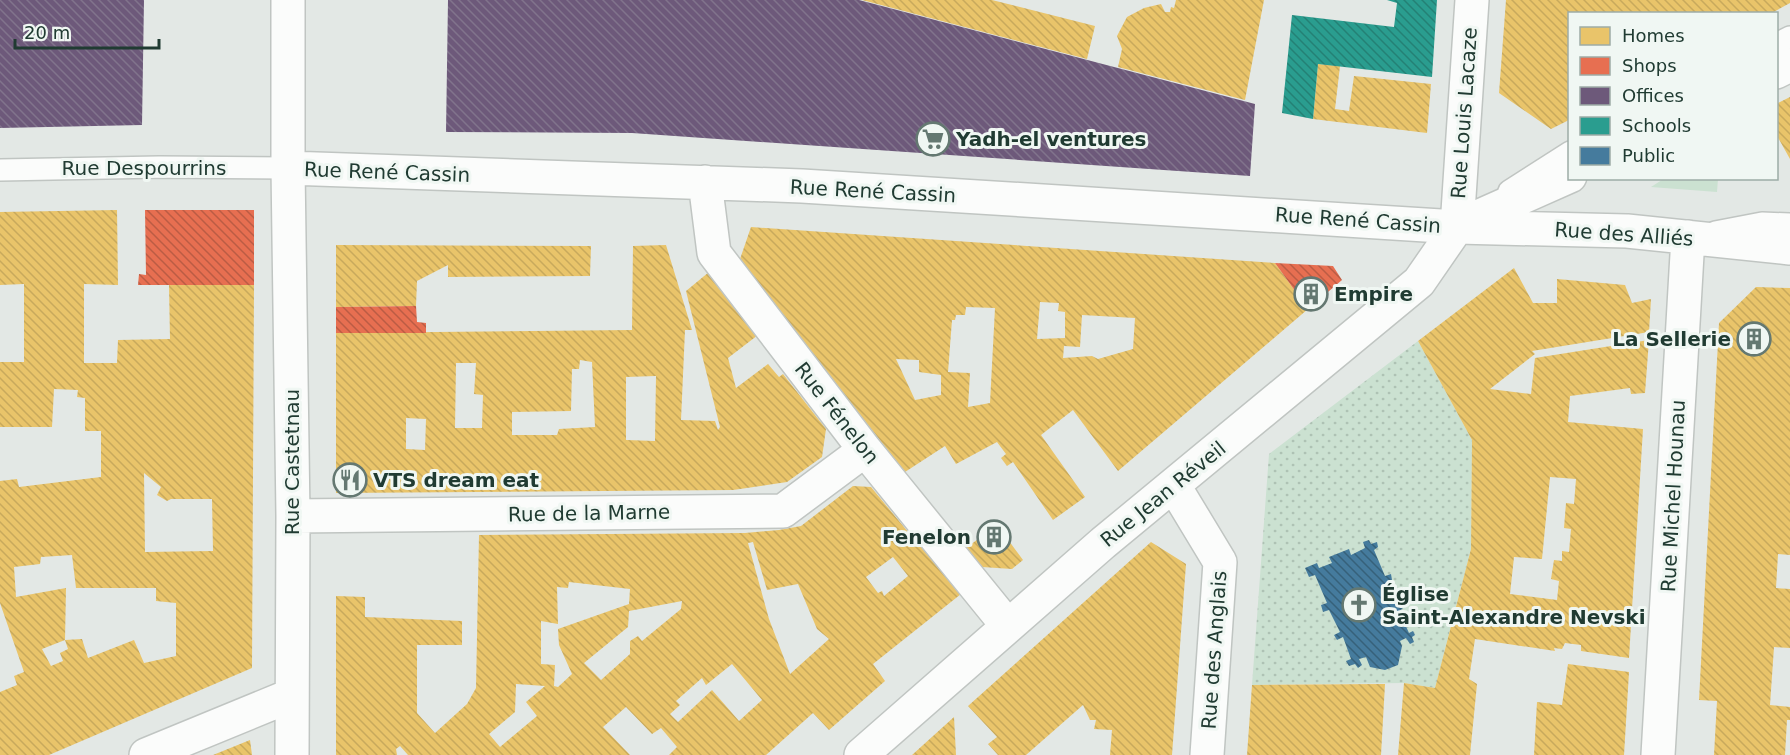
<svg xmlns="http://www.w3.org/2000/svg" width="1790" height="755" font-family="'DejaVu Sans',sans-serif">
	<defs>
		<pattern id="garden-dots" width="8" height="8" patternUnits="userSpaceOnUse" patternTransform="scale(1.5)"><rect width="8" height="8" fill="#cbe1d1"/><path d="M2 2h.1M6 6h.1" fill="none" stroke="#aec2b4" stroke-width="1.8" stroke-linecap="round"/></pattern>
		<pattern id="homes-back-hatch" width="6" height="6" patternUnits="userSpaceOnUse" patternTransform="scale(1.5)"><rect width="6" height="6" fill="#e9c46a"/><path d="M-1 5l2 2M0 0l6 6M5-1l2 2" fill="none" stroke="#c8a95c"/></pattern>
		<pattern id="shops-back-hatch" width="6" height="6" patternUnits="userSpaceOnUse" patternTransform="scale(1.5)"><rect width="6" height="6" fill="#e76f51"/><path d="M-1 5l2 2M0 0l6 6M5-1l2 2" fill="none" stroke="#bb5c44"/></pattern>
		<pattern id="offices-back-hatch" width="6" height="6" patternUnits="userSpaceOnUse" patternTransform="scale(1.5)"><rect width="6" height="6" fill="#6d597a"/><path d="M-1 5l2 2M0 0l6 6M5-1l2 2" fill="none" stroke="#81748c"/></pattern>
		<pattern id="schools-back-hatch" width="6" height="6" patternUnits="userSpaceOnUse" patternTransform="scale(1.5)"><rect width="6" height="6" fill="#2a9d8f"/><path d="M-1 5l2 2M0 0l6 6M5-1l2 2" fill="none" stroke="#248175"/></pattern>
		<pattern id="public-back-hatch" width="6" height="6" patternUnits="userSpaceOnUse" patternTransform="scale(1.5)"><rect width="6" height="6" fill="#457b9d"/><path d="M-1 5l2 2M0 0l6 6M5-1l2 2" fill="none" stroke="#36617a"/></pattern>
	</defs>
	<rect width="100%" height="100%" fill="#e3e8e5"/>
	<path fill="#cbe1d1" d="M1665,178l53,1 -1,13 -66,-5z"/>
	<path fill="url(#garden-dots)" d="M1418,341l54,99 -1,109 -36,139 -31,-5 -152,2 17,-231z"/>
	<path fill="url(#homes-back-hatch)" fill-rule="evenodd" d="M862,0h130l103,26 -8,33z
		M1176,0h88l-19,100 -127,-33 4,-18 -5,-13 10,-19 17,-9 17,-4 4,8h5l1,-5 3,1z
		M1506,0h284v3l-20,11h-201v106l-18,9 -52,-36z
		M1318,64l22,2 -5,43 14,2 5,-35 77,8 -4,49 -114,-14z
		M1790,97v62l-14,-25v-30z
		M117,210l1,75 -34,-1v79h33l1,-23 52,-1 -1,-54h85l-2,383 -203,87h-49v-63l17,-7 -3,-9 10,-4 -24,-69v-122l17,-2 2,8 82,-10v-46h-16v-33l-8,-1 1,-7 -24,-1 -2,38h-52v-65h24v-78l-24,1v-73zM144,473l17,14 -4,8 10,6 4,-2h41l1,52 -68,1zM72,555l4,33h80v13l20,2v53l-32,7 -10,-23 -46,18 -6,-19 -17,1 1,-52 -50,9 -2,-30 26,-3 1,-7zM65,640l3,9 -8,4 3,8 -12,5 -9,-17z
		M751,227l524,36 33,46 -190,162 -45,-61 -32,25 44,62 -32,23 -40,-58 -6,4 -6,-8 5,-4 -9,-12 -41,22 -11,-18 -40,26 -166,-210zM1040,302l19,1 -1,8 7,1v26l-28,1zM966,307l29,1 -5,95 -22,4 2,-34 -22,-1 4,-52h3l1,-5h9zM1082,315l53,3 -2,31 -35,10 -6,-3 -29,2 1,-12 16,1zM896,359l23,1v12l22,3v20l-26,5z
		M336,245l255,1 -1,30 -142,1v-12l-31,16 -1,25 -80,1z
		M666,245l26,85h-7l-4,90 34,1 3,9 2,-3 -34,-136 23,-19 49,63 -30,23 8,30 32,-24 11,13 4,-3 43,55 -4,28 -35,25 -54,8 -397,3v-160l296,-3 1,-84zM580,360l12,2 3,65 -36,2 -2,6h-45v-23l59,-1 1,-42h7zM456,363h20l-2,31 9,1 -1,33h-27zM656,376l-1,65 -29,-1v-63zM406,418l20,1 -1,31 -19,-1z
		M1514,268l19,35h24v-24l68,6 7,18 19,-4 -2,33 -117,19 3,3 -45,35 41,5 4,-36 114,-18 -4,53 -14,1 -1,-6 -60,8 -2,26 75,7 -14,229 -48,-7v-6l-16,-2 -3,6 -8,-1 1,3 -80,-12 -6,40 8,5 -7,71h-72l6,-72 31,5 36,-139 1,-109 -54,-99zM1550,477l26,2 -2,25 -8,-1 -2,25 7,1 -2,23 -7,-1v10l-8,-1 -3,19 8,2 -2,19 -47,-6 4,-37 28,2z
		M1756,287l34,1v267l-12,-1 -2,34 14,1v59l-16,-1 -4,58 20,2v13h-3l-2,35h-71l3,-54 -18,-1 20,-377z
		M853,486l18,1 42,51 3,-2 45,58 -88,70 12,17 -56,49 -16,-17 -47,42h-97l8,-8 -16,-19 -9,6 -26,-27 -23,20 27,28h-222l-8,-9 -4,3 1,6h-61v-159l29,1v20l97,4v24h-45v68l18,20 32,-29 9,-16 3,-153 266,-2 34,-3 22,-4zM753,542l14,48 31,-6 19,45 12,10 -39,35 -21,-55 -21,-76zM893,557l15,19 -24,20 -2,-5 -4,2 -12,-16zM569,582l61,7 -1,15 -71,25 1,16 13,29 -14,13 -4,-1 1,-21 -14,-1v-43l17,3 -1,-37 11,1zM682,601l-1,8 -39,32 -4,-5 -8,5v13l-29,26 -17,-17 44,-36 1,-16zM732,664l30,36 -23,21 -27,-31 -34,32 -8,-8 10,-9 -4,-4 26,-23 4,7zM516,684l29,2 -19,16 11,14 -37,31 -11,-13 26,-22z
		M997,525l26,35 -11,9 -30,-2 -16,-19z
		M1151,542l35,22 -14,191h-62l2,-25 -18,-1 2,-9h-6l-7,-15 -57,50h-28l-10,-11 9,-7 -29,-31z
		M1568,664l61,8 -5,83h-90l3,-53 25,3z
		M1385,684l-4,71h-134l5,-70z
		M954,717l2,38h-44z
		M250,740l2,15h-39z"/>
	<path fill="url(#shops-back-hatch)" d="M145,210h109v75h-116l1,-11 7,1z
		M1275,263l58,3 9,14 -34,29z
		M416,306l1,16 9,1v10h-90v-26z"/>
	<path fill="url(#offices-back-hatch)" d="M0,0h144l-2,125 -142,3z
		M448,0h411l396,104 -5,72 -618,-43 -186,-1z"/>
	<path fill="url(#schools-back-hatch)" d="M1387,0h50l-5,77 -114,-13 -5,55 -31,-6 10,-98 102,12 3,-24z"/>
	<path fill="url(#public-back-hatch)" d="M1369,540l2,4 6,-2 1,5 -4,3 11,26 6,-2 1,6 -5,2 10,24 5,-1 1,3 -4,3 10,22 4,-2 2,4 -3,2 2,5 -4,2 -4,-6 -6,3 2,5 -4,19 -13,5 -15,-3 -4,-10 -7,2 3,6 -4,3 -3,-4 -6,2 -3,-5 5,-2 -8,-22 -6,3 -3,-5 6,-3 -11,-22 -6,2 -2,-7 6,-2 -12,-28 -6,2 -4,-9 12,-5 2,5 13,-5 -3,-6 20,-8 2,6 14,-7 -2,-6z"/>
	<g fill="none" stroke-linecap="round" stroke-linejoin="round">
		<defs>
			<path id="service" d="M1776,44l14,-7
				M0,170l159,-3 129,1
				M1509,191l61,-39
				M1715,232l47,-9 28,1"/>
			<path id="minor" d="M288,0v168l5,348 -1,239
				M1776,72l14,-7
				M288,168l514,18 655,41 170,4 163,17
				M705,182l9,71 151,197 142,175
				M1464,223l106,-47
				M1457,227l15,-227
				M1174,486l46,76 -13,193
				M293,516l490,-5 82,-61
				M146,755l146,-60
				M861,755l242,-212 316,-261 38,-55
				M1658,755l30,-518"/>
		</defs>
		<use href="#service" stroke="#c0c5c2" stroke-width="24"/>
		<use href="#minor" stroke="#c0c5c2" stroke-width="36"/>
		<use href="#service" stroke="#fbfcfb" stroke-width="21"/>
		<use href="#minor" stroke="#fbfcfb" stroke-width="33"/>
	</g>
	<defs>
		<symbol id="supermarket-ring" viewBox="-11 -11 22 22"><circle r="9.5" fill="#f0f7f3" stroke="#647871" stroke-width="1.5"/><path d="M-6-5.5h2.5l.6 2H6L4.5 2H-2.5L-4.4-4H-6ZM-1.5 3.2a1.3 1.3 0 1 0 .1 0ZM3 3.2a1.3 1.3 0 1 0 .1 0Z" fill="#647871"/></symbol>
		<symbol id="building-ring" viewBox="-11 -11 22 22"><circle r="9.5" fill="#f0f7f3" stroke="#647871" stroke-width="1.5"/><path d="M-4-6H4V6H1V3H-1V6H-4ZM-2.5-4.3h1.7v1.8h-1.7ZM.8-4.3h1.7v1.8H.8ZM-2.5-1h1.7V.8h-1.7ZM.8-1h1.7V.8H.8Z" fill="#647871"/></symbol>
		<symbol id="restaurant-ring" viewBox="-11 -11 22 22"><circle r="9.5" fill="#f0f7f3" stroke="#647871" stroke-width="1.5"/><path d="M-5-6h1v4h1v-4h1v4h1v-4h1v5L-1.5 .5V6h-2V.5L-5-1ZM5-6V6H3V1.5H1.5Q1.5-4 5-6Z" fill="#647871"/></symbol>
		<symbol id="church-ring" viewBox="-11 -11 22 22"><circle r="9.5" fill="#f0f7f3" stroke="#647871" stroke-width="1.5"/><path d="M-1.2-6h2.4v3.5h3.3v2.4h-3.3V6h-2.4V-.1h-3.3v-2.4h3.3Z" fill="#647871"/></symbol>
	</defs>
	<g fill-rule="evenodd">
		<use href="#supermarket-ring" x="914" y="120" width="38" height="38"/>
		<use href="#building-ring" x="1292" y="275" width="38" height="38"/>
		<use href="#building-ring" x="1735" y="320" width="38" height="38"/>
		<use href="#restaurant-ring" x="331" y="461" width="38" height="38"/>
		<use href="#building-ring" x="975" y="518" width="38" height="38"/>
		<use href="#church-ring" x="1340" y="586" width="38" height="38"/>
	</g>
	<g text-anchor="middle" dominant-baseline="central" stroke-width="6" stroke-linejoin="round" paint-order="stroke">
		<g font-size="20" fill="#203b32" stroke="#f0f7f3">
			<text transform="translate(1464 113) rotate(-86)">Rue Louis Lacaze</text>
			<text x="144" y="168">Rue Despourrins</text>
			<text transform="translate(387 172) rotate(2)">Rue René Cassin</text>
			<text transform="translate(873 191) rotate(3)">Rue René Cassin</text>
			<text transform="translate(1358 220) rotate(4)">Rue René Cassin</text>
			<text transform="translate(1624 234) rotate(4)">Rue des Alliés</text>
			<text transform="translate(837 413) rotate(52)">Rue Fénelon</text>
			<text transform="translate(292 462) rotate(-90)">Rue Castetnau</text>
			<text transform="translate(1163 494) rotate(-39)">Rue Jean Réveil</text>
			<text transform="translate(1673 496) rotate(-87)">Rue Michel Hounau</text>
			<text transform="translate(589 513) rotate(-1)">Rue de la Marne</text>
			<text transform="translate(1214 650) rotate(-86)">Rue des Anglais</text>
		</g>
		<g font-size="20" font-weight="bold" fill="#203b32" stroke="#f0f7f3" text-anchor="start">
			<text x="956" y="139">Yadh-el ventures</text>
			<text x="1334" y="294">Empire</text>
			<text x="1731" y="339" text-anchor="end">La Sellerie</text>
			<text x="373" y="480">VTS dream eat</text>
			<text x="971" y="537" text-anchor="end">Fenelon</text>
			<text x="1382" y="594">Église<tspan x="1382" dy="23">Saint-Alexandre Nevski</tspan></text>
		</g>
	</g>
	<rect x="1568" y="12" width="210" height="168" fill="#f0f7f3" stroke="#9daca6" stroke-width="1.5"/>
	<rect x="1580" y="27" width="30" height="18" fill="#e9c46a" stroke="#9daca6" stroke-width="1.5"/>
	<text x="1622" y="42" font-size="18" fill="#203b32">Homes</text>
	<rect x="1580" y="57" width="30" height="18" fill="#e76f51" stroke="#9daca6" stroke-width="1.5"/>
	<text x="1622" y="72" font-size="18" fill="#203b32">Shops</text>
	<rect x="1580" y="87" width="30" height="18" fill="#6d597a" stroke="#9daca6" stroke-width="1.5"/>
	<text x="1622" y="102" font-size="18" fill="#203b32">Offices</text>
	<rect x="1580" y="117" width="30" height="18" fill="#2a9d8f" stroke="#9daca6" stroke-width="1.5"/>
	<text x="1622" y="132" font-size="18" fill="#203b32">Schools</text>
	<rect x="1580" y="147" width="30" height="18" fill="#457b9d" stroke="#9daca6" stroke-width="1.5"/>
	<text x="1622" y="162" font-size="18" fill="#203b32">Public</text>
	<path d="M15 39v9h144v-9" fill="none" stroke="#203b32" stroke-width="3"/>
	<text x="24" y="39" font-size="18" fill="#203b32" stroke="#f0f7f3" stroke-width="4.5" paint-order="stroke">20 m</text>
</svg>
